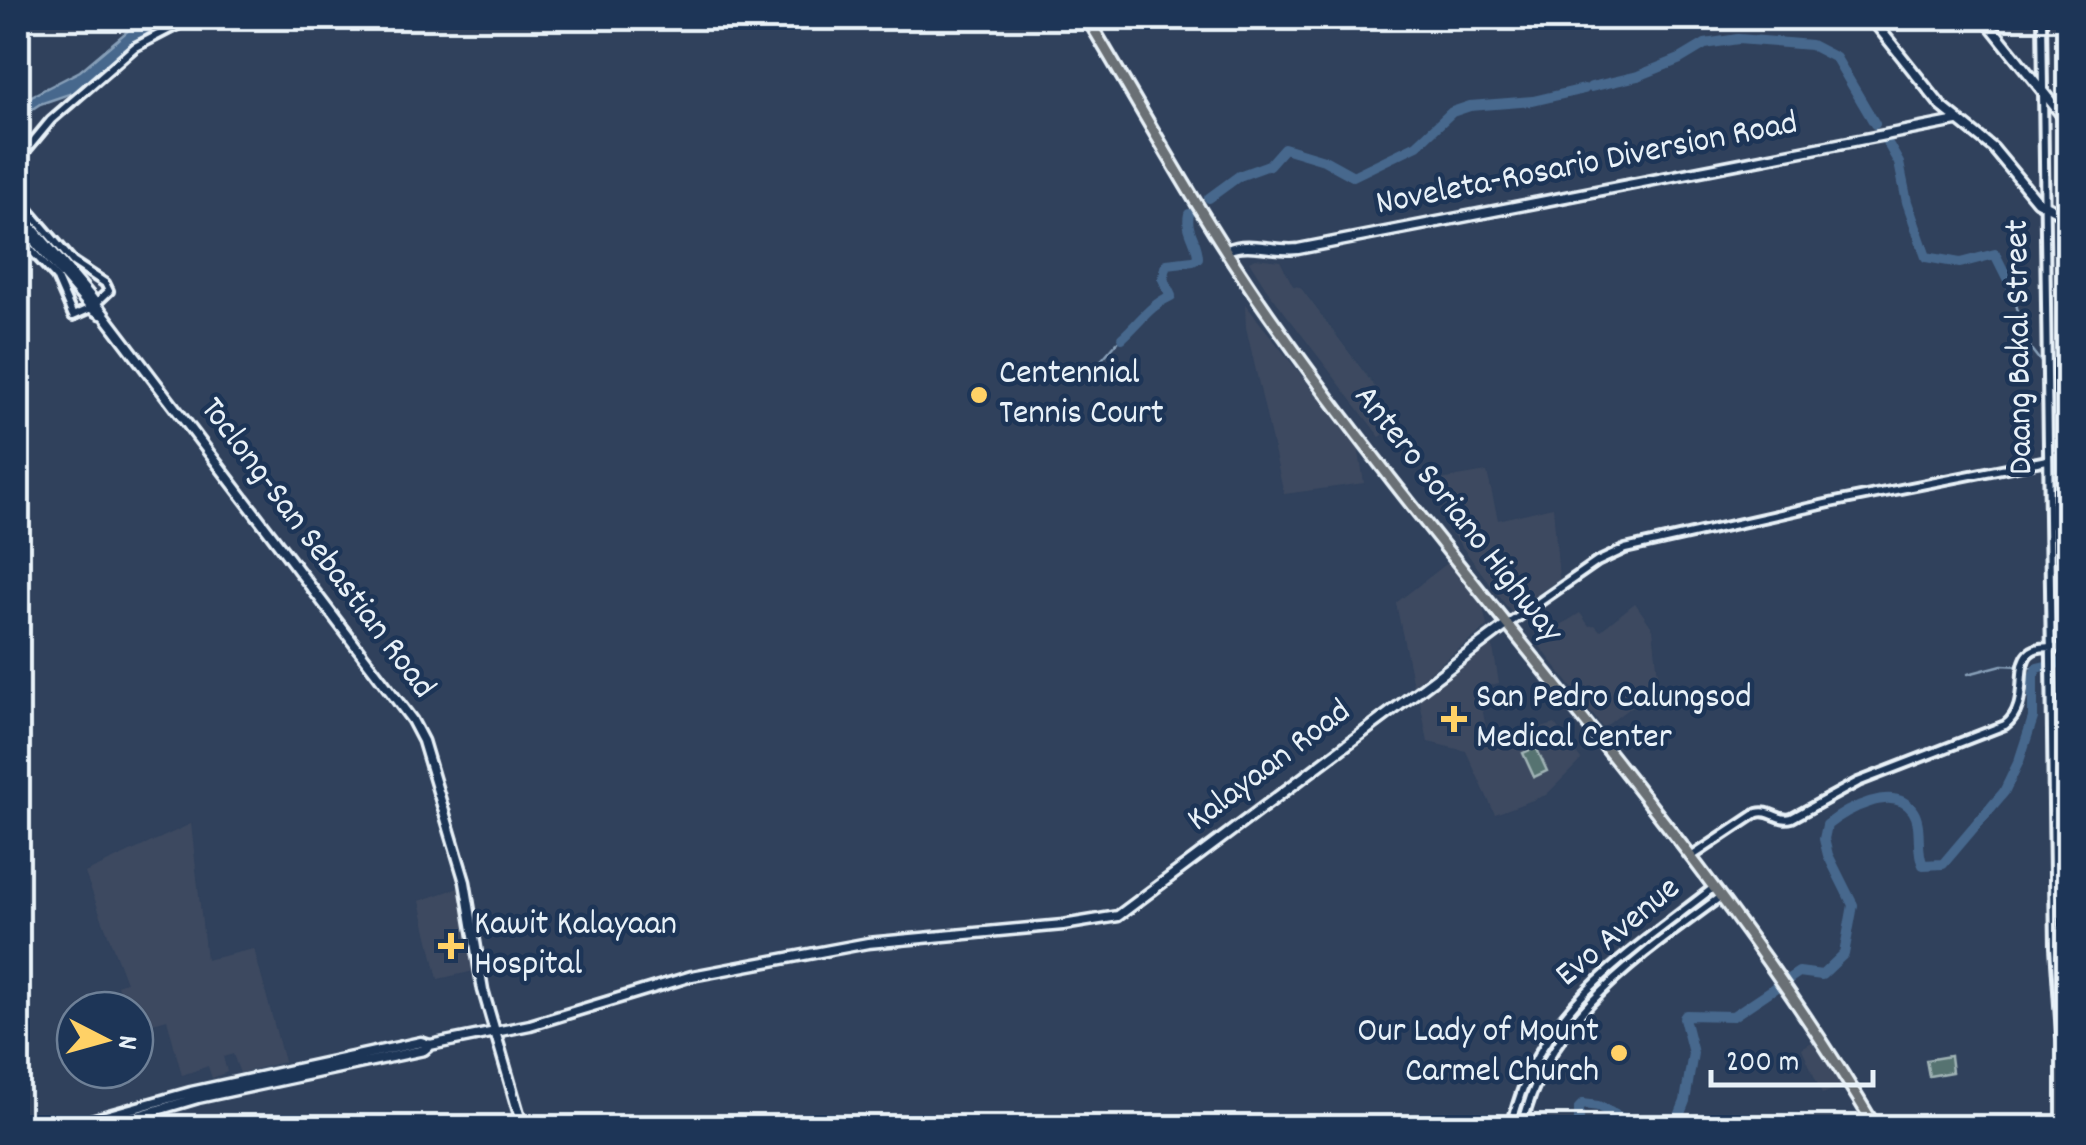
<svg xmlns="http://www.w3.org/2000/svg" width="2086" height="1145" font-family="Dekko,sans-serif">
	<rect width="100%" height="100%" fill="#30415c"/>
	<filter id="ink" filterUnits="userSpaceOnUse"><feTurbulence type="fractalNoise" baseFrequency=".01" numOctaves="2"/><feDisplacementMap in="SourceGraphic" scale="20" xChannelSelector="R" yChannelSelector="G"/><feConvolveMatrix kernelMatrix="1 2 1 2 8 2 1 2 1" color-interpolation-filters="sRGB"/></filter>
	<g filter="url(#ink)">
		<path fill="#3e4a60" d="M1255,258l25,3 13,25 7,1 75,100 2,29 4,3 2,16 -3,2 -114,-149 -17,-27z
			M1245,304l113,143 6,36 -80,11 -38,-167z
			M1487,472l11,48 55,-13 6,72 -48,33 -63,-84 5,-3 -13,-45z
			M1449,562l34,45 4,20 -74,58 -17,-82z
			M1635,603l18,26 6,56 -56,43 -67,-87 44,-28 9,13 6,-1 5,6z
			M1492,643l7,40 -21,5 11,55 66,-19 26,36 -35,35 -51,19 -29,-63 -38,-9 -9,-46z
			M191,824l15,136 48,-11 30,113 -44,11 -7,-19 -10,3 4,15 -15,6 -4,-12 -26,9 -15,-56 -32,9v-18h-12l-6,-25 9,-3 -41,-109z
			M461,887l13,84 -36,8 -18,-78z
			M1812,1042l31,44 -21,8 -20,-46z"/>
		<path fill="#567371" stroke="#9fb2b4" stroke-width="2.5" d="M1536,747l11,24 -13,6 -11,-24z
			M1950,1056l2,16 -23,4 -3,-16z"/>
		<path fill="#47688d" stroke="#879fb8" stroke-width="2.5" d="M143,18h22l-78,70 -47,16 -18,12 -4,26v-39l62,-32z"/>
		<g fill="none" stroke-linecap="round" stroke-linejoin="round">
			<path stroke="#879fb8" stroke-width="2.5" d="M1189,214l1,-2
				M2011,286l16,58 14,18 27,22
				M1097,365l20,-23
				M2028,667l9,1
				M1968,674l34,-9 18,1"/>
			<path stroke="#47688d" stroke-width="10" d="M1591,87l47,-11 42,-17 25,-15 33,-5 73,6 25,13 39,66
				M1886,140l13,23 8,39 19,55 34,6 35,-9 16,32
				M1209,198l30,-22 30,-11 15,-17 40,12 29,16 64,-31 35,-33 18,-6 63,-5 51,-12
				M1122,338c18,-16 28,-33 49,-42l-8,-17 4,-15 26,-3 5,-3c0,-17 -13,-27 -9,-44
				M1579,1128v-20l4,-4 15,2 43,22
				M1664,1128l15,-12 6,-15 8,-48 -9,-35 2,-3 47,1 66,-44 23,3 22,-21 9,-49 -25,-50 -4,-16 3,-14c19,-15 67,-42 86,-14 10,15 2,38 10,54l20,-1 61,-72 15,-31 14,-43v-41l4,-9 21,-5 10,3"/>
			<defs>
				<path id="tertiary" d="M2042,18l13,929 6,87 7,31
					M18,160l33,-40 84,-73 56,-29
					M18,198l55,64 32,21 4,8 -18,17 -18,8 -17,-39 -38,-41
					M1508,624l89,-62 28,-13 205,-46 217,-43
					M1691,857l66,-44c14,-4 21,9 35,5l66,-36 147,-57c36,-27 -11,-92 63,-75
					M1511,1128c25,-118 114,-171 202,-240
					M1522,1128c23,-109 114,-169 198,-231"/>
				<path id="secondary" d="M1871,18l70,88 52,42 44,53 31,16
					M1984,18l84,105
					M18,211l72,85 322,424 11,21 42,141 18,108 40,138
					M18,222l73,86 10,6
					M1228,250c20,-10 47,2 70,-1l659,-128
					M63,1128l128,-36 230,-50 9,3 100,-20 162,-49 176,-33 195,-18 55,-9 390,-292
					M97,1128l101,-30 226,-48 6,-5"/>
				<path id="primary" d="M1087,18c59,98 115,202 182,297 194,276 434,521 607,813"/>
			</defs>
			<use href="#tertiary" stroke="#e8f1f8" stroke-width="14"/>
			<use href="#secondary" stroke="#e8f1f8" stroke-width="15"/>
			<use href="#primary" stroke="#e8f1f8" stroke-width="16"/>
			<use href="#tertiary" stroke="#1d3557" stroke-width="6"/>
			<use href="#secondary" stroke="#1d3557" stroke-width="8"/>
			<use href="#primary" stroke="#6a7074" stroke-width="9"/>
		</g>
	</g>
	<g fill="#ffd166" stroke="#1d3557" stroke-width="4">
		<circle cx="979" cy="395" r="10"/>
		<path d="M1449 704h10v10h10v10h-10v10h-10v-10h-10v-10h10z"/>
		<path d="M446 931h10v10h10v10h-10v10h-10v-10h-10v-10h10z"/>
		<circle cx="1619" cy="1053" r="10"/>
	</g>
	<g text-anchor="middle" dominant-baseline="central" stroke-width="9" stroke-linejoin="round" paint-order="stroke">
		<g font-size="35" fill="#e8f1f8" stroke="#1d3557">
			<text transform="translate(1587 165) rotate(-11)">Noveleta-Rosario Diversion Road</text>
			<text transform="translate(2021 347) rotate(-91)">Daang Bakal Street</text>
			<text transform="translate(1457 515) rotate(52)">Antero Soriano Highway</text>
			<text transform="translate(316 549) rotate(53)">Toclong-San Sebastian Road</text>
			<text transform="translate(1270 767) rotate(-37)">Kalayaan Road</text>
			<text transform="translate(1619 933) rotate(-40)">Evo Avenue</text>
		</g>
		<g font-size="35" fill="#e8f1f8" stroke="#1d3557" text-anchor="start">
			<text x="999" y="375">Centennial<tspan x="999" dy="40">Tennis Court</tspan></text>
			<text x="1476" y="699">San Pedro Calungsod<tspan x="1476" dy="40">Medical Center</tspan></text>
			<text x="474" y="926">Kawit Kalayaan<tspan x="474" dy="40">Hospital</tspan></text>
			<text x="1599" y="1033" text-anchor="end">Our Lady of Mount<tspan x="1599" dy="40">Carmel Church</tspan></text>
		</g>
	</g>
	<rect width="2086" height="1145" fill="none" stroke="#1d3557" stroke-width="60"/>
	<rect x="30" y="30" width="2026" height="1085" fill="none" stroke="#e8f1f8" stroke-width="4" filter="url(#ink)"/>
	<g transform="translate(105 1040) rotate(96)"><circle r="48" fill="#1d3557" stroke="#6e8097" stroke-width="2.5"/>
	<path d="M0-8L18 38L0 25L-18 38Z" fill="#ffd166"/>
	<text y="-15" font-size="28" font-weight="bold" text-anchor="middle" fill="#e8f1f8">N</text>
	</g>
	<path d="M1711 1070v15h162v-15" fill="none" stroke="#e8f1f8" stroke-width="5"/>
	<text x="1726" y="1070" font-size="30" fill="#e8f1f8" stroke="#1d3557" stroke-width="8" paint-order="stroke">200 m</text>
</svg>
